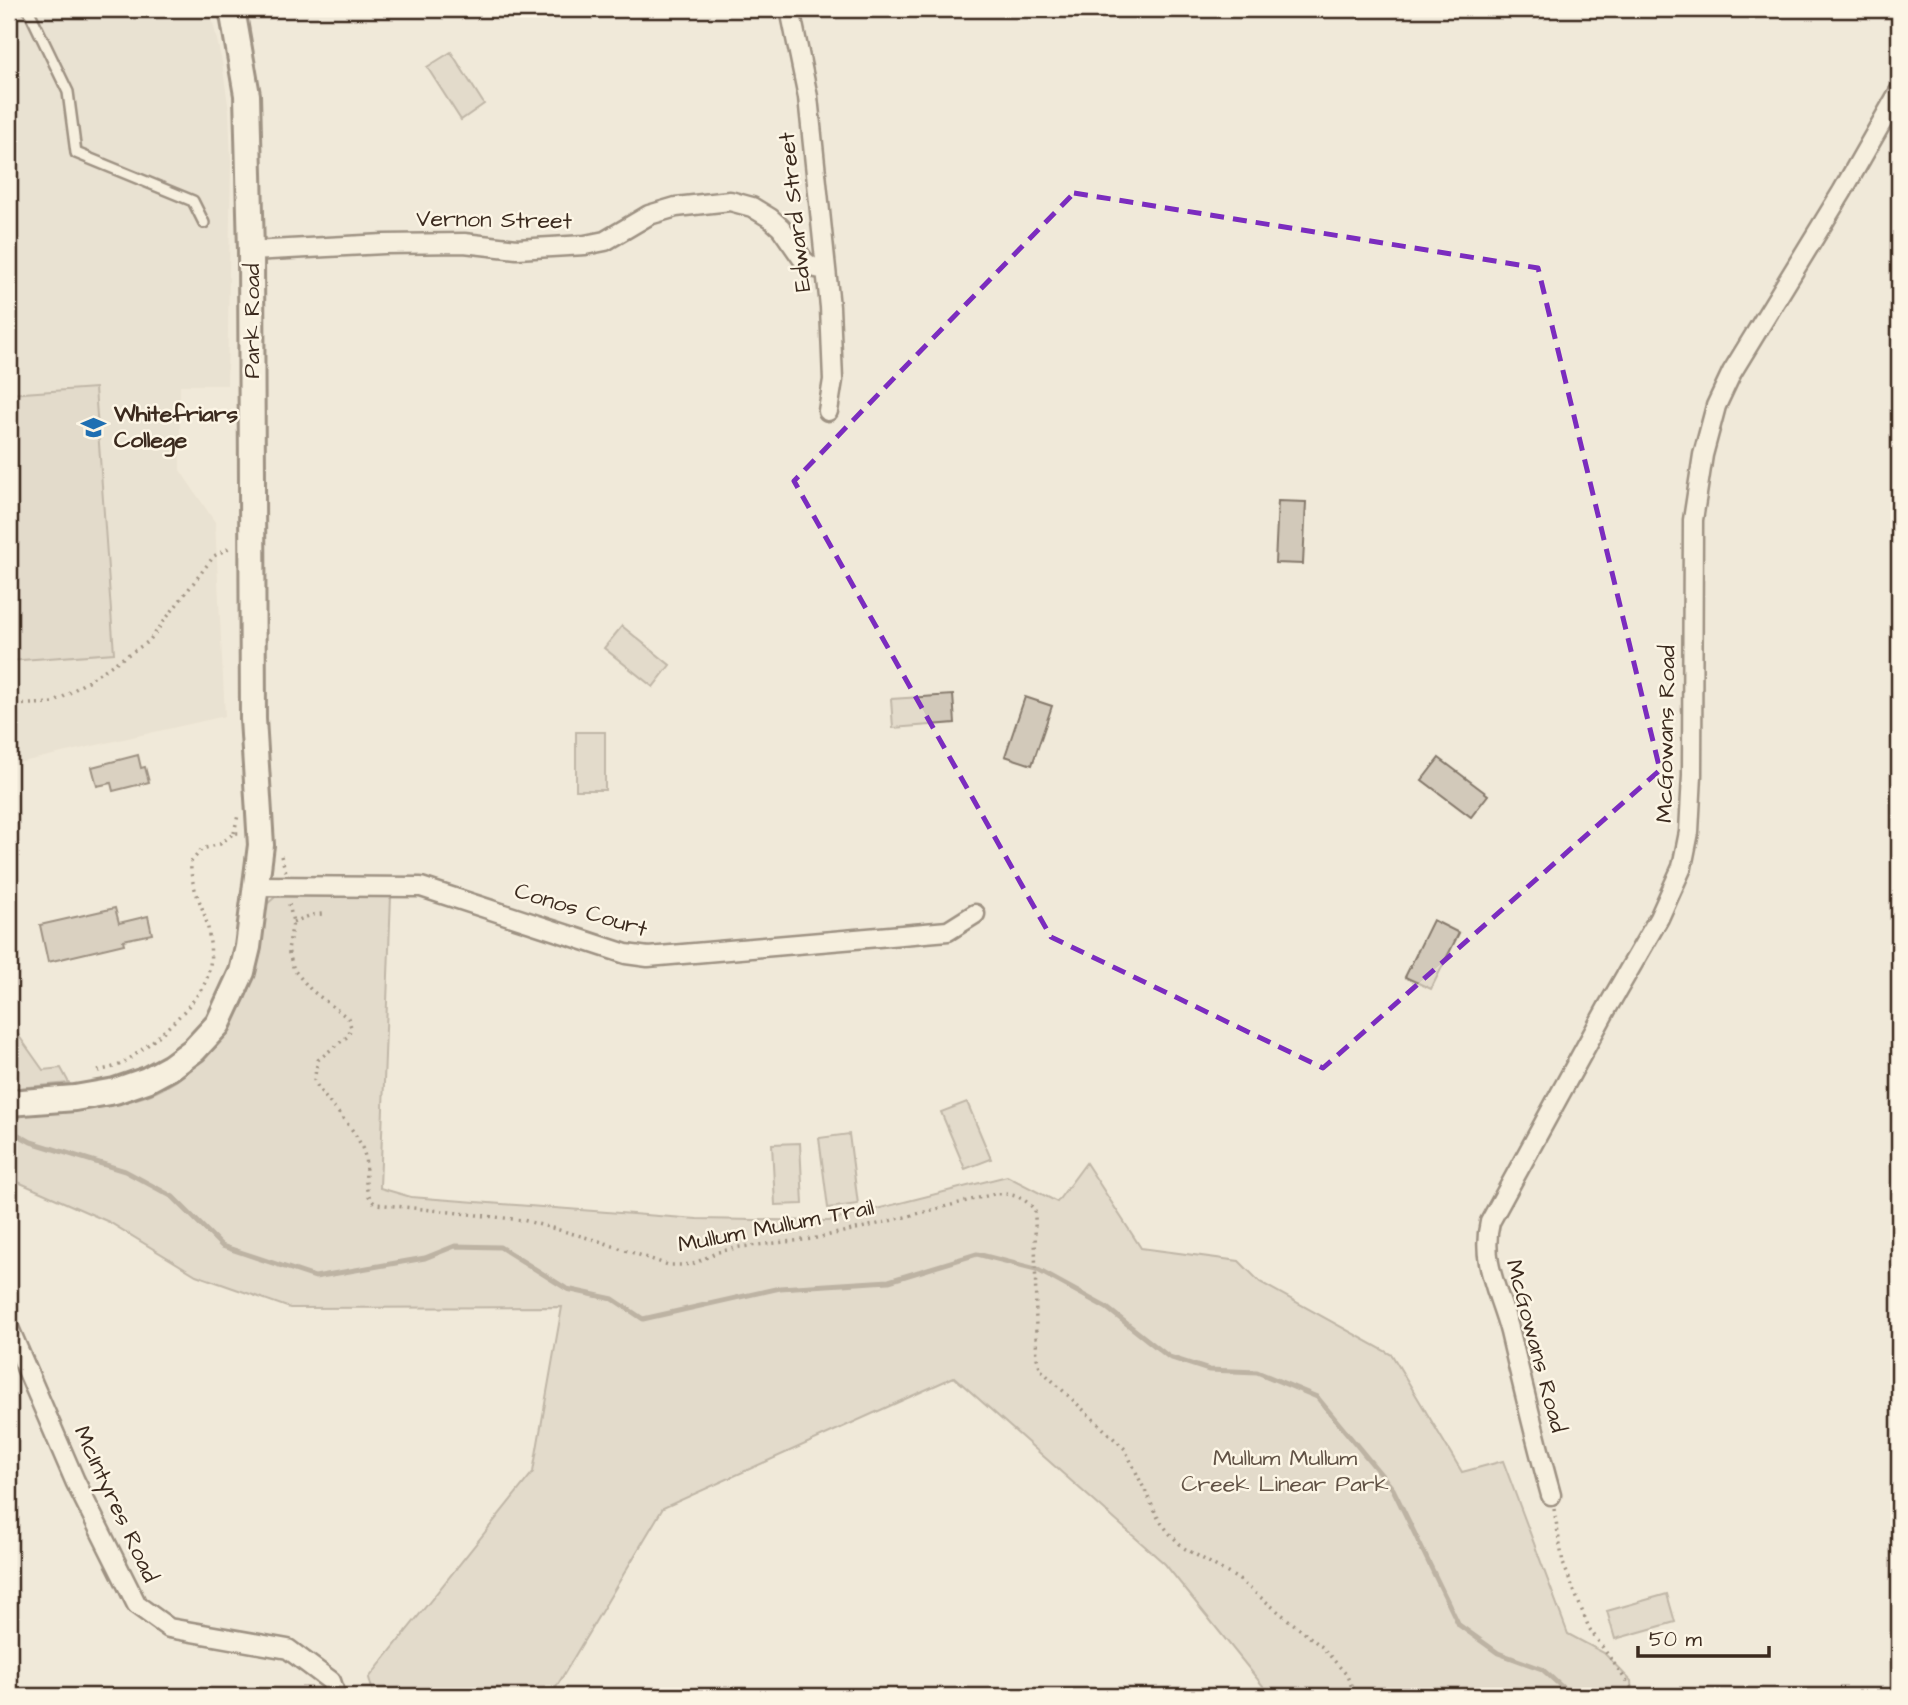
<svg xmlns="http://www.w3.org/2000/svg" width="1908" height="1705" font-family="'Architects Daughter',sans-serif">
	<rect width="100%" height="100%" fill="#f0e9d9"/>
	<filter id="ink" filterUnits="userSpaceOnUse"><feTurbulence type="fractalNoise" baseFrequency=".0143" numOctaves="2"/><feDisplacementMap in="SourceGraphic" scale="14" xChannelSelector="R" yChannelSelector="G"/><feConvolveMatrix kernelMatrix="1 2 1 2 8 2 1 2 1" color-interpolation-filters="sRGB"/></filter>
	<g filter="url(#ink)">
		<path fill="#e1d9c9" d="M9,9h201l12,53 7,49 2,52 -4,222h-47v85l35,52 10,194 -216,49z"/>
		<path fill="#d2c9ba" stroke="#867a6c" stroke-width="2" d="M451,52l33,52 -23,16 -34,-53z
			M95,388l19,265 -105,8v-267z
			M1278,501l28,1 -3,62 -28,-1z
			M622,626l48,39 -17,22 -49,-39z
			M953,695l2,28 -62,5 -2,-29z
			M1025,697l27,9 -20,59 -27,-9z
			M576,732h29v58h-29z
			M1439,758l49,37 -17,22 -49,-37z
			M299,894l92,2 -11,292 31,9 286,22 132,2 178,-45 50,26 29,-39 55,85 98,13 21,21 132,73 70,117 41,-11 65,173 36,19 27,28 1,15h-361l-106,-132 -211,-187 -291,131 -112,188h-177l-5,-18 164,-206 29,-165 -272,1 -94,-33 -87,-53 -100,-44v-64c45,-3 113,-4 153,-25 37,-19 72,-60 87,-99 10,-27 13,-57 17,-85l9,-8z
			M1433,920l26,13 -28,56 -26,-12z
			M9,1022l34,48 18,-2 8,15 -60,6z
			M967,1102l24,57 -26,10 -24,-57z
			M849,1134l9,70 -30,4 -9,-70z
			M800,1143l3,61 -28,1 -3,-61z
			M1667,1594l8,28 -60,17 -8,-28z"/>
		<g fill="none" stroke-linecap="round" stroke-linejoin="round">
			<path stroke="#7e7163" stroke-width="5" d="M9,1120l4,12 18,10 94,29 48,26 49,49 93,31 110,-19 30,-12 45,1 67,42 46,10 30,20 137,-31 109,-7 88,-27 59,15 71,39 62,49 40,13 48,2 60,25 76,92 66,136 39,28 44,16 21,19 5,8"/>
		</g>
		<path fill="#beb3a4" stroke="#3b2a1e" stroke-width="2" d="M138,755l3,13 4,-1 4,15 -36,9 -2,-8 -14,3 -5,-19z
			M115,908l4,15 29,-7 4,18 -29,6 1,4 -76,18 -8,-37z"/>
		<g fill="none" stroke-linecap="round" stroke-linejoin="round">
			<defs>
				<path id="lane" d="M28,9l40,83 8,61 117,48 11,22"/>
				<path id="street" d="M790,9l18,88 22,210 3,73 -5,31
					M251,251l133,-7 80,-1 53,6 68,-4 20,-4 44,-26 27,-8 54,-6 22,6 18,11 11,10 23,33 8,6 13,3
					M254,886l167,1 205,67 22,3 300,-26 27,-17
					M9,1328l66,153 62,124 32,23 119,21 43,32 5,15
					M1551,1495c-15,-54 -28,-108 -41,-163 -10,-39 -30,-69 -20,-110l117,-214 52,-90 23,-51 7,-35 3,-57 1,-255 10,-65 13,-49 16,-34 110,-180 57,-100"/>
				<path id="secondary" d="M9,1103l66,-5 40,-7 32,-11 24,-13 23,-17 24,-26 24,-52 6,-25 13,-102 -8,-126 -2,-468 -4,-156 -15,-86"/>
			</defs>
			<use href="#lane" stroke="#3b2a1e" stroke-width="14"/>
			<use href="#street" stroke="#3b2a1e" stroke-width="23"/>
			<use href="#secondary" stroke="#3b2a1e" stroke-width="30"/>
			<path stroke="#3b2a1e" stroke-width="3.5" stroke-dasharray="2 5" stroke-linecap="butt" d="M9,705l45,-2 95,-62 65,-85 17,-9
				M234,833l4,-18
				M281,856l5,16
				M289,904l4,18 -5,28 6,20 17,20 37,28 3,9 -3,9 -30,24 -4,20c13,26 41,44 50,73 5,16 -4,40 12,51l147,16 76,21 69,24h13l12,-1 25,-12 22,-5 72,-8 62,-14 120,-31c17,-1 29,2 41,16l1,129 1,19 4,12 84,79 34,71 11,14 14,14 54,31 84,68 24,27 10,22
				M293,922l19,-7 10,-1
				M98,1071c7,-2 14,-3 21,-6 25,-13 79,-61 88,-87 5,-14 4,-29 2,-43 -3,-28 -20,-47 -18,-73l11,-13 18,-5 14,-11h7
				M1554,1509l9,54 26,65 48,68"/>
			<use href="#lane" stroke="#fcf5e5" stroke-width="9"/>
			<use href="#street" stroke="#fcf5e5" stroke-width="18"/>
			<use href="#secondary" stroke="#fcf5e5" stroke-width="24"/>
		</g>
	</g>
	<path d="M0 0H1908V1705H0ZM1074,193l464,75 122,502 -337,298 -272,-131 -257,-456z" fill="#f0e9d9" fill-opacity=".55" fill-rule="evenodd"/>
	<path fill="none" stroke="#7b2cbf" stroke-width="5" stroke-dasharray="14 9" stroke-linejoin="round" d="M1074,193l464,75 122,502 -337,298 -272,-131 -257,-456z"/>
	<defs>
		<symbol id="school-bare" viewBox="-9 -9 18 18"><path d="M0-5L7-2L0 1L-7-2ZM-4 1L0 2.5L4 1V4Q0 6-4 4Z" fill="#1f6fb2" stroke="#fcf5e5" stroke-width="2.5" paint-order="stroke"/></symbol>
	</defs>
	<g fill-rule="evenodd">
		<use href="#school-bare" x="76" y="410" width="35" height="35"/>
	</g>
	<g text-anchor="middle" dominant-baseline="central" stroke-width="5" stroke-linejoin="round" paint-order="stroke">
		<g font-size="23" fill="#3b2a1e" stroke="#fcf5e5">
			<text transform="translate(795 212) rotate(-96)">Edward Street</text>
			<text transform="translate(494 220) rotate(1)">Vernon Street</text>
			<text transform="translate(252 321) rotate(-90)">Park Road</text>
			<text transform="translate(1666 734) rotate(-89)">McGowans Road</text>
			<text transform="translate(581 910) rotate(17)">Conos Court</text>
			<text transform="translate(776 1226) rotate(-11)">Mullum Mullum Trail</text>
			<text transform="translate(1536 1346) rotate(75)">McGowans Road</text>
			<text transform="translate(116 1504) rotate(65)">McIntyres Road</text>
		</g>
		<g font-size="23" font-weight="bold" fill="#3b2a1e" stroke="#fcf5e5" text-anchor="start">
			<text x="114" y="414">Whitefriars<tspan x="114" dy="26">College</tspan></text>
		</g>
		<g font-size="23" fill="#615245" stroke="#fcf5e5">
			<text x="1285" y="1458">Mullum Mullum<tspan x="1285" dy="26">Creek Linear Park</tspan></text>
		</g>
	</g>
	<rect width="1908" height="1705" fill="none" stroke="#fcf5e5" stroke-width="35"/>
	<rect x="18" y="18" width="1873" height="1670" fill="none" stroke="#3b2a1e" stroke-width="2.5" filter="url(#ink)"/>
	<path d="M1638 1646v10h131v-10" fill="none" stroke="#3b2a1e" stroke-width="3.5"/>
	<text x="1649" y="1646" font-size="21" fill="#3b2a1e" stroke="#fcf5e5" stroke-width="5" paint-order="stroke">50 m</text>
</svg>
